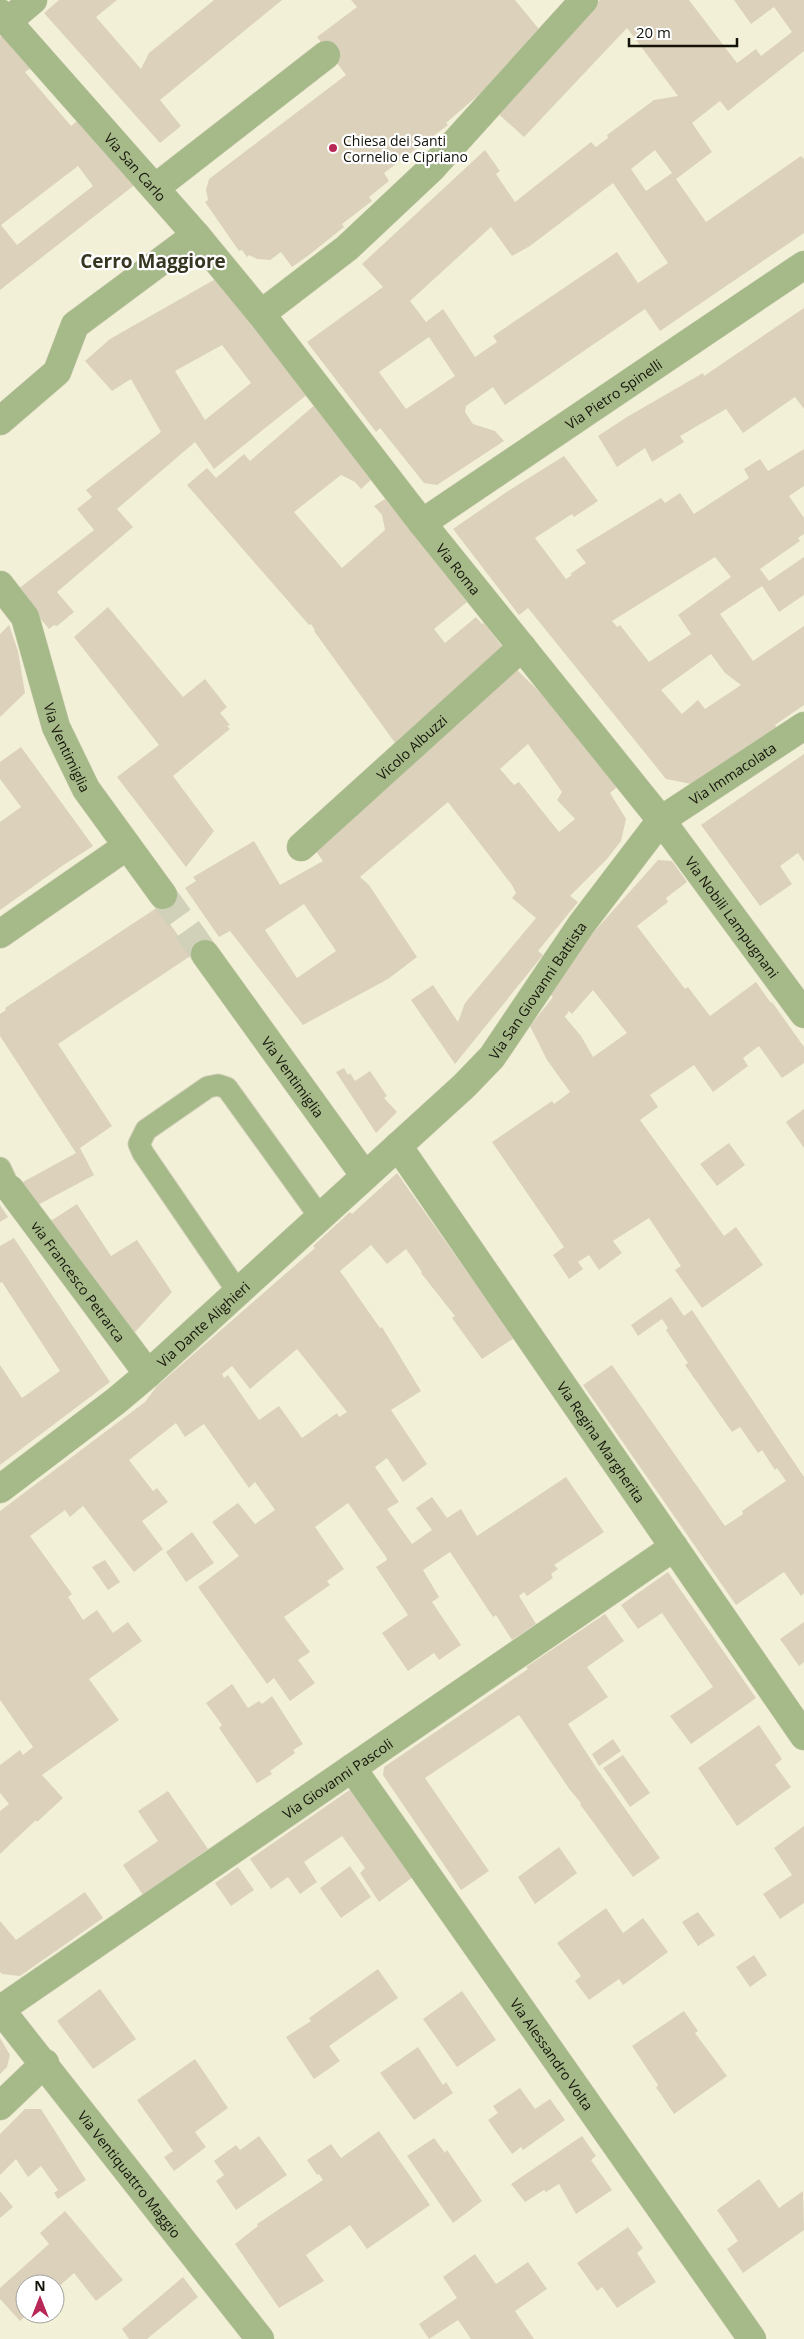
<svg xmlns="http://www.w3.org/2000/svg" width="804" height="2339" font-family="'Open Sans',sans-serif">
	<rect width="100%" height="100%" fill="#f2f1d7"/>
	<path fill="#dcd1ba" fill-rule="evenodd" d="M59,0h58l-21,17 45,52 8,-16 65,-53h68l-122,100 21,26 -21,17 -116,-130z
		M351,0h164l28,34 -46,45 -51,44 2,2 -64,48 5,8 -20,16 3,4 -30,23 2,3 -35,28 -17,12 -11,-15 -11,8 -13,-1 -8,-4 -2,2 -5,-7 -3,1 -34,-49 3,-2 -2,-10 3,-11 137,-104 -29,-38 40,-30z
		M600,0h89l48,63 19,-14 5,7 31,-24 -18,-25 -23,17 -17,-24h70v51l-76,60 -8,-10 -28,22 20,29 -36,27 30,43 95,-66 3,3v74l-144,98 -15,-22 -140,96 -12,-18 -27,19 -1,6 8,12 22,7 9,10 -67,44 -13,-2 -44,-55 -4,4 -69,-90 76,-55 -21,-23 123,-114 15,21 -4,3 19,28 76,-60 5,5 12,-9 -1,-3 47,-35 24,-4 -51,-68 -103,109 -30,-27zM655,150l17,23 -26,18 -15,-22zM613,183l55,80 -30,20 -21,-31 -124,84 4,6 -22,15 -32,-48 -17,13 -16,-21 81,-74 21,29 18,-10zM429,337l26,39 -49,33 -27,-37z
		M7,31l29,34 -11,7 46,54 12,-10 54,67 -137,107v-253zM78,166l15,20 -76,59 -16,-20z
		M219,277l90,116 -95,76 -19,-27 -78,67 16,18 -76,65 17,20 -17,14 -3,-1 -5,4 -32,-39 77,-60 -17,-21 15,-12 -6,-7 75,-58 -30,-53 -19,12 -27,-30 25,-22zM222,345l29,38 -46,37 -30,-49z
		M804,308v101l-9,-12 -52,36 -17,-24 -46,27 4,6 -32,20 -7,-14 -28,19 -19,-31 29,-19 76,-44 1,3z
		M317,403l57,74 -13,12 -6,-7 -14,-7 -47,37 48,56 43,-38 -3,-15 -8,-9 11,-7 78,94 -2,2 6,7 -33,27 11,14 31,-26 6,7 2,-1 23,30 -109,94 -84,-116 1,-1 -4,-6 -2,1 -122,-140 20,-17 9,10 28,-24 6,7z
		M804,449v37l-15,10 15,22v16l-6,4 2,3 -40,28 9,12 35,-24v38l-25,17 -17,-26 -42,28 33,47 51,-35v79l-29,20 2,3 -86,56 -25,-5 -138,-171 -9,7 -66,-86 55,-38 56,-35 34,45 -24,16 -2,-3 -37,24 31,41 6,-4 -2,-1 16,-11 -10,-13 85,-52 4,5 15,-10 14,21 55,-36 -5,-9 16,-10 8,12zM715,557l16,20 -53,38 13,19 -42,28 -29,-37 -3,2 -5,-6zM711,654l14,19 16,12 -36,24 -7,-9 -16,14 -21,-24z
		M108,607l75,90 22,-18 22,28 -7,6 10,12 -3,1 3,3 -57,47 41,55 -28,36 -69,-90 42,-32 -85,-108z
		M9,625l9,26 7,42 -25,24v-83z
		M515,668l33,32 69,87 -7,6 16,26 -5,22 -14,18 -37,37 8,6 -40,49 5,4 -88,109 -44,-64 22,-15 25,37 7,-19 71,-85 -24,-20 4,-5 -4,-8 -64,-83 -88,75 9,8 48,72 -29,22 -85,46 -73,-94 -11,6 -34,-49 11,-7 -3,-4 61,-36 26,44 43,-24 -8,-11zM528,744l34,48 -5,8 18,19 -16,13 -40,-50 -5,3 -14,-16zM304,904l32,47 -39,27 -32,-48z
		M21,747l72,99 -31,20 -62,44v-88l21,-15 -21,-28v-17z
		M804,754v108l-6,-9 -18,13 12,18 -32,22 -59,-81z
		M658,860l14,1 15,21 -21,16 2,4 -31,24 48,63 3,-2 22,29 46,-34 15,21 1,-1 32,45v16l-22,15 -23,-32 -16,12 5,8 -35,26 -19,-27 -44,30 8,12 -18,13 84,116 12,-9 27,38 -61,43 -27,-38 6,-4 -32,-48 -36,23 9,12 -23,17 -10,-15 -11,7 5,7 -14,10 -16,-24 11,-8 -72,-105 60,-41 2,3 16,-12 -23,-32 -17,-34 23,-29 -10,-8zM593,990l34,43 -34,24 -12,-21 -16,-19 4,-6 3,3z
		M158,907l34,48 -134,89 54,82 -32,22 14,27 -60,32 -24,-18 66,-36 -76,-117v-22l6,-4 -1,-2z
		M344,1068l4,7 2,-2 5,8 15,-10 17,25 -3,2 13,14 -21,21 -40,-61z
		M804,1109v39l-18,-26z
		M729,1143l16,22 -28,21 -17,-22z
		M397,1173l117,165 -32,21 -30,-41 3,-2 -34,-43 1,-1 -16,-23 -19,15 -16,-19 -31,26 40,57 2,-1 39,64 -30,19 36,54 -24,18 -16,-24 -12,9 24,35 -12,7 25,35 20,-14 -16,-22 16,-11 15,21 14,-9 16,27 89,-59 38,55 -50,33 4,4 -7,5 2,4 -26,18 -3,-4 -5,4 17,28 -24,16 -16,-25 -3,2 -43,-65 -27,18 16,27 -7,5 29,43 -22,15 -5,-7 -26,18 -26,-38 26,-18 -32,-48 11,-7 -1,-3 -38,-54 -33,24 29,42 -17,12 3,4 -46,32 26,35 -12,8 17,23 -25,18 -16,-23 -7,6 -69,-97 41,-31 -27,-34 26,-19 17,21 20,-14 -20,-28 -6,6 -45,-64 -19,13 -9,-14 -47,37 24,31 4,-3 11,14 -26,19 21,28 -15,12 -14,11 -51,-66 -13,11 -5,-7 -35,26 42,58 -4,3 15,23 14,-10 16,23 15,-11 14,19 -53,38 30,41 -77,55 21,23 -26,24 -1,-2 -36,34v-43l9,-7 -9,-11v-28l20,-15 3,5 10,-8 -33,-47v-189l145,-109 12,-16 158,-138 -2,-2 37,-34 2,2zM297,1349l50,63 -8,5 -2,-4 -35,25 -23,-32 -20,14 -31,-45 -4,3 -2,-4 10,-8 18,23z
		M77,1204l34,52 26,-16 35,52 -49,53 -74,-123z
		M0,1205l8,12 -8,5z
		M14,1238l96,144 -110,83v-100l22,33 38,-27 -58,-89 -2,1v-37z
		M671,1297l13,19 8,-6 112,167v116l-3,3 -17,-24 -48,33 -153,-220 29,-20 113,161 18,-12 -1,-3 44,-30 -9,-13 -2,2 -13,-20 -4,3 -18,-26 -8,5 -47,-67 3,-2 -22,-33 2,-2 -6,-9 -24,17 -7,-11z
		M192,1532l22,31 -28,19 -20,-30z
		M105,1560l15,22 -12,8 -16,-23z
		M668,1572l88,126 -65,46 -21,-28 43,-29 -51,-74 -24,16 -17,-24z
		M605,1614l19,27 -37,26 21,30 -40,27 29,45 63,89 -27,19 -51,-70 -2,-3 1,-1 -11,-13 -51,-75 -94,63 64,93 -28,19 -78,-115 1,-8 144,-98 -2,-2z
		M804,1622v40l-5,4 -19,-27z
		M232,1684l16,24 11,-7 3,3 10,-8 31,48 -10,6 2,3 -25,18 2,3 -15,9 -38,-55 3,-3 -16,-22z
		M759,1725l23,34 -7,6 16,22 -54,39 -39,-58z
		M613,1739l8,12 -22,15 -7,-12z
		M623,1755l27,38 -20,14 -27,-39z
		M351,1789l62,88 -34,25 -19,-29 5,-5 -23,-32 -38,26 13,20 -17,12 -12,-17 -17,12 -21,-30z
		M168,1791l40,58 -65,46 -20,-30 35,-24 -20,-30z
		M804,1826v77l-24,16 -17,-25 29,-19 -18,-27z
		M559,1847l18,26 -42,31 -17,-27z
		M350,1866l21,31 -30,21 -21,-30z
		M238,1867l16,23 -23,16 -16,-23z
		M85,1892l18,26 -83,58 -18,-2 -2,-2v-51l16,19z
		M606,1908l17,25 20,-15 25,34 -45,33 -4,-6 -30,21 -14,-19 6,-5 -24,-33z
		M698,1912l17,23 -17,11 -16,-24z
		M754,1955l13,20 -17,12 -14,-20z
		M378,1969l20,29 -69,48 11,15 -26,18 -28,-42 25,-16 -2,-3z
		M100,1989l36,50 -43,30 -36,-48z
		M462,1991l34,49 -39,27 -34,-48z
		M684,2011l14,20 -3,2 32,43 -53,38 -16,-24 -2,-2 2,-3 -26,-39z
		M0,2038l10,17 -3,12 -7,7z
		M418,2047l25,38 3,-3 7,11 -39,27 -34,-47z
		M195,2059l33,49 -33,24 11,15 -32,24 -10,-14 9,-6 -36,-51z
		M520,2088l15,21 15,-10 15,21 -42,30 -2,-3 -9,7 -24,-34 10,-7 -5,-7z
		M25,2109h16l45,71 -28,19 -4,-6 4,-3 -17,-24 -13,11 -12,-18 -16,16v-41z
		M379,2131l51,74 -63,44 -17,-24 -44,30 18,26 -45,27 -44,-64 23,-18 -1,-2 66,-44 -4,-6 -2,1 -10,-15 24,-16 10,14z
		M259,2136l28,39 -51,35 -20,-29 8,-6 -10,-14 22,-16 4,5z
		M582,2136l14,20 -5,4 21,30 -36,24 -17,-30 -13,8 -2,-2 -19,12 -14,-18z
		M434,2138l11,15 2,-3 35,51 -29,22 -46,-67z
		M759,2179l20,29 24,-17 1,39 -61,43 -16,-24 11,-8 -21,-31z
		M0,2191l13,16 -13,11z
		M65,2211l58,69 -27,21 -22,-28 -19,17v-6h-30v30h2l-7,7 -20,-22v-11l49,-44 -9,-11z
		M628,2227l15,21 -6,5 19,29 -39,26 -15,-21 -5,4 -20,-28z
		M475,2254l21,30 32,-22 19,27 -32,22 19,28h-63l-13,-19 -29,19 -10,-15 38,-26 -14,-21z
		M183,2277l15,20 -51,42h-18l-7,-10z"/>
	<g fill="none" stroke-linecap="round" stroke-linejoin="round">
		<path stroke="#d1d0b8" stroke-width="28" stroke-dasharray="28 14" stroke-linecap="butt" d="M163,895l42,59"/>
		<defs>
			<path id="service" d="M0,1168l10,21
				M238,1292l-95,-139 -4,-9 7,-14 62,-43 10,-2 9,3 93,129"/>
			<g id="minor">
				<path id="s1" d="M0,13l196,222 65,79 161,209 239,297 143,194"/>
				<path d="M7,22l26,-22"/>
				<path d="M155,188l171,-133"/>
				<path d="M261,314l86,-66 84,-79 153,-169"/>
				<path d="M0,421l57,-49 18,-47 121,-90"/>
				<path id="s2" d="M422,523l382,-258"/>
				<path id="s3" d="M0,585l25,32 31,110 30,62 77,106"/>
				<path id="s4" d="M301,847l221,-200"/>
				<path d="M0,934l127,-88"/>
				<path id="s5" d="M205,954l160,222"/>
				<path id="s6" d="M398,1146l406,590"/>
				<path id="s7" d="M10,1189l138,185"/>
				<path id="s8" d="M0,1489l116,-88 32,-27 316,-288 28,-29 89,-132 80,-105 143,-94"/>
				<path id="s9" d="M352,1768l400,571"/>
				<path id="s10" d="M0,2009l260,330"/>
				<path id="s11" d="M1,2009l673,-462"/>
				<path d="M0,2106l45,-43"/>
			</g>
		</defs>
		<use href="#service" stroke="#cecdb6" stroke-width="23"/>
		<use href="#minor" stroke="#cecdb6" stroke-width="29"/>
		<use href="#service" stroke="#a6b988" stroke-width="21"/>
		<use href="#minor" stroke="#a6b988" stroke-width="28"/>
	</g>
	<circle fill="#b82856" stroke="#fff" stroke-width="2" cx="333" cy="148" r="5"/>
	<g text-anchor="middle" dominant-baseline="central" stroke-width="4.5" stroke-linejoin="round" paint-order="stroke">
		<g font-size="14" fill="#14130a" stroke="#fff" text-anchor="start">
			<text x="343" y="140">Chiesa dei Santi<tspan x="343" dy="16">Cornelio e Cipriano</tspan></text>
		</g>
		<g font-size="14" fill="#14130a" stroke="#fff">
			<text stroke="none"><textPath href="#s1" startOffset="205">Via San Carlo</textPath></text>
			<text stroke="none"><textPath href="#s2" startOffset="231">Via Pietro Spinelli</textPath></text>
			<text stroke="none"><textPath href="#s1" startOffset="721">Via Roma</textPath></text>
			<text stroke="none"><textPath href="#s3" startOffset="178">Via Ventimiglia</textPath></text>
			<text stroke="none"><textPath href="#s4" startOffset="149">Vicolo Albuzzi</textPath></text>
			<text stroke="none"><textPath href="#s8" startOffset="1032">Via Immacolata</textPath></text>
			<text stroke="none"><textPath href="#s1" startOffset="1164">Via Nobili Lampugnani</textPath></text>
			<text stroke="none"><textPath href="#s8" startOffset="736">Via San Giovanni Battista</textPath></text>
			<text stroke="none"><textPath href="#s5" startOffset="151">Via Ventimiglia</textPath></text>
			<text stroke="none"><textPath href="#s7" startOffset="115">via Francesco Petrarca</textPath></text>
			<text stroke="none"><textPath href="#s8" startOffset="262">Via Dante Alighieri</textPath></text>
			<text stroke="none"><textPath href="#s6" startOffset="359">Via Regina Margherita</textPath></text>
			<text stroke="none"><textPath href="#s11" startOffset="408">Via Giovanni Pascoli</textPath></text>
			<text stroke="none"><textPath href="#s9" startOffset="349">Via Alessandro Volta</textPath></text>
			<text stroke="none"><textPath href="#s10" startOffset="210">Via Ventiquattro Maggio</textPath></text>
		</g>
		<g font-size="19" font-weight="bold" fill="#373621" stroke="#fff">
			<text x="153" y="261">Cerro Maggiore</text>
		</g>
	</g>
	<g transform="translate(40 2299)"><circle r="24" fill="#ffffff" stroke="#a1a19d"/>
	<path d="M0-4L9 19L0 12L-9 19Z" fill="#b82856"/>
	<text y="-8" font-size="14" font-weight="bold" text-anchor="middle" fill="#14130a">N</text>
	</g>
	<path d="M629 38v8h108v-8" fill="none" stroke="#14130a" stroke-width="2.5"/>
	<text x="636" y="38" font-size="15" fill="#14130a" stroke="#ffffff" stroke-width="4" paint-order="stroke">20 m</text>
</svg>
